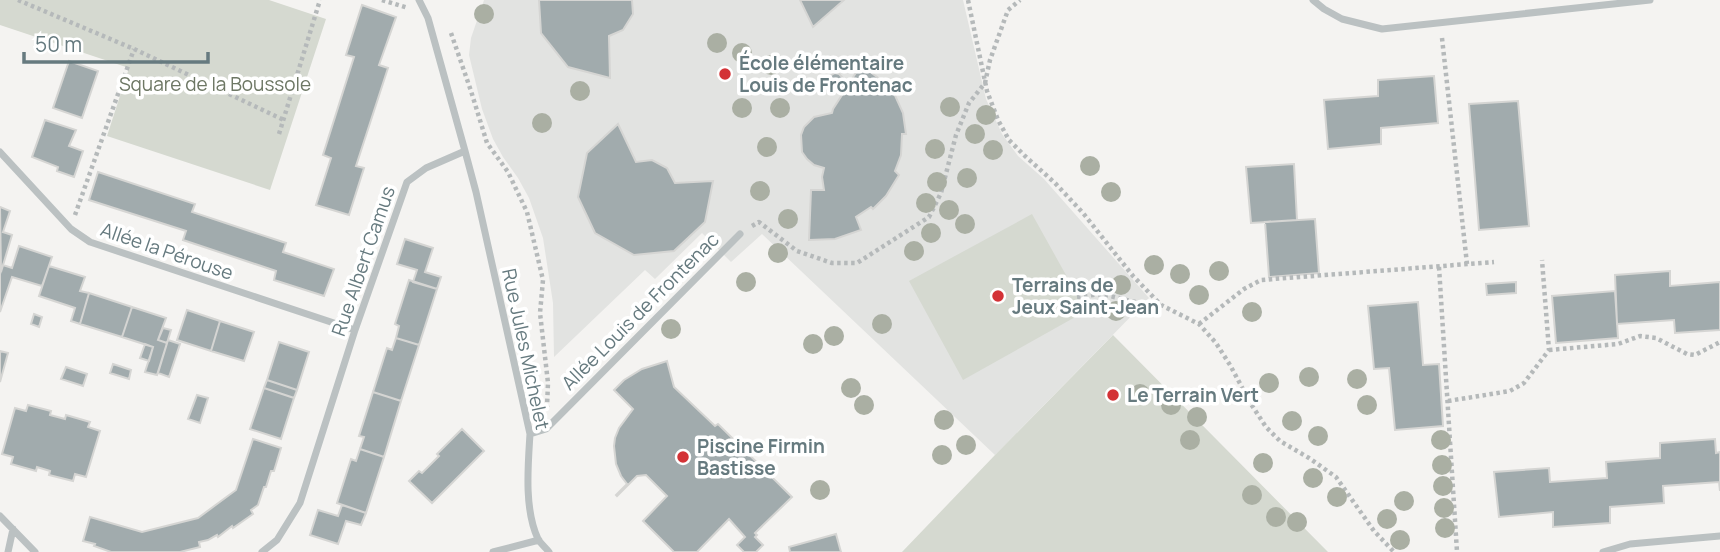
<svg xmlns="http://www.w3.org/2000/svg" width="1720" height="552" font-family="Manrope,sans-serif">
	<rect width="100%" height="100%" fill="#f4f3f1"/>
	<path fill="#e2e3e1" d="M484,0h479l23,99 16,35 16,22 26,23 105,119 -154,157 -233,-221 -31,28 -29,-29 -47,46 -10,-9 -91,87 -1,-54 -10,-65 -14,-40 -11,-20 -15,-21 -10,-18 -11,-30 -13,-54 2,-17z"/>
	<path fill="#d5d9d0" d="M0,0h269l57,19 -56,171 -163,-54 22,-68 -129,-43z
		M1032,214l54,97 -123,69 -54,-99z
		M1113,335l215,217h-426l93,-97z"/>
	<path fill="#a1abad" stroke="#d5d5d3" stroke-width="2" d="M539,0h93l1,14 -10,16 -14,6 1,42 -42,-11 -27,-34z
		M800,0h44l-31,27z
		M362,5l34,12 -17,48 9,3 -32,98 8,2 -15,47 -33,-10 15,-47 -8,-3 31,-98 -8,-2z
		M69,61l29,10 -16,47 -29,-10z
		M861,65l16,12 12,15 4,-1 10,22 3,21h-4l-1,21 -6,16 4,4 -13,21 -13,13 -2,-2 -15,10 5,13 -26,9 -26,1 2,-50h13l-2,-13 2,-9 -10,-3 -7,-6 -5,-7 -1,-17 3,-8 10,-10 18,-4 1,-4 9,-14 -6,-4 -7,-2 -2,-4 1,-8 7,-4 4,1 4,4 1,5 4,2z
		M1434,76l4,47 -57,5v16l-53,5 -4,-49 54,-4v-16z
		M1518,101l11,125 -50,4 -10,-126z
		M45,120l31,10 -7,16 14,5 -9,26 -17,-6 1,-4 -26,-10z
		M618,124l18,38 16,-2 15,8 8,15 38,-2 -8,41 -31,29 -40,4 -39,-22 -17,-36 9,-44z
		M1294,164l3,56 -46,3 -5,-56z
		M98,172l97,32 -3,8 94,31 -3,9 51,17 -10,27 -50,-16 2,-9 -93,-31 3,-9 -97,-31z
		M0,207l10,4 -7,21 9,3 -11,37z
		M1315,219l4,54 -50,4 -4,-55z
		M405,239l28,9 -8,24 16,5 -4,12 -24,-7 4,-12 -20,-6z
		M19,246l33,11 -10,29 -30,-9 -12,35v-38l3,-9 9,3z
		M49,266l36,11 -5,14 9,2 -9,31 -9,-3 4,-13 -36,-12z
		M1670,271v15l50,-4v48l-45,3 -1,-13 -57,4 -2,-49z
		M409,280l28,9 -18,56 -23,-7 3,-12 -4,-2z
		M1516,282v11l-29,2 -1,-11z
		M1615,291l3,47 -62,5 -4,-47z
		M89,293l43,14 -10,30 -42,-13z
		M1418,302l5,63 16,-1 4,62 -48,4 -6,-62 -15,1 -6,-63z
		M132,307l34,11 -8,22 9,3 -10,32 -12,-3 8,-25 -31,-10z
		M187,310l33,11 -9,30 -34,-11z
		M34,314l8,3 -3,10 -8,-3z
		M220,321l34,11 -10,29 -33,-10z
		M163,328l8,2 -4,13 -9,-3z
		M396,338l23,7 -18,56 -28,-9 14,-44 5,2z
		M168,340l12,4 -11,33 -11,-4z
		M279,342l30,10 -12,38 -30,-10z
		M145,344l8,3 -4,14 -9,-3z
		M0,351l8,2 -8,29z
		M667,361l7,26 41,39 3,-2 74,73 -37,36 2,2 -2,2 8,8 -7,7h-12l-7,-7 8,-8 -16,-18 -32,33h-23l-31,-31 24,-25 -21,-21 -9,1 -20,20 -1,-1 11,-11 -6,-8 -5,-12 -2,-18 1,-8 4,-10 14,-19 -19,-19 10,-10 18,-11z
		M113,364l18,6 -2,9 -19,-6z
		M66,367l21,7 -4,12 -22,-7z
		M267,380l30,10 -3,8 -30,-10z
		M264,388l30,10 -13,41 -31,-10z
		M373,392l28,9 -17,56 -24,-8 4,-12 -5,-1z
		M197,395l11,3 -8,25 -12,-4z
		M28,405l23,6 -1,4 15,4 1,-4 24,7 -2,5 12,4 -14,46 -11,-3 -2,7 -24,-6 1,-4 -13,-4 -1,4 -25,-7 2,-7 -11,-3 13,-46 11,3z
		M462,429l22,22 -52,52 -23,-22 10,-10 3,2 17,-17 -2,-2z
		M253,439l28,9 -7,23h-3l-5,16h-2l-6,18 -7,5 2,4 -20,14 -1,-2 -14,11 -1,-2 -9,5 -9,2 1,5 -20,5h-69l-17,-6 1,-2 -12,-3 7,-24 52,15 56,-14 38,-28z
		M1715,439l1,14 4,-1v39l-1,-9 -56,4 1,17 -54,4v16l-57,4v-15l-54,5 -5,-45 55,-4 1,14 57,-4 -1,-16 54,-4v-15z
		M360,449l24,8 -18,56 -29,-10 14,-44 5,2z
		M342,505l24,8 -5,12 -15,-4 -8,23 -28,-9 8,-25 20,6z
		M836,534l5,18h-51l-1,-5z"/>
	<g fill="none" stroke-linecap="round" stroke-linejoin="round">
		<path stroke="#b5b9ba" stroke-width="4.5" stroke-dasharray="3.5 3.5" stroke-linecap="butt" d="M18,0l116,49 150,71
			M382,0l26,8
			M968,0l19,91 11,29 11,20 16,16 30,27 28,30 50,63 28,29 38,19 17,19 14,22 21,39 15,23 14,14 29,17 27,19 38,54 20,21
			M451,33l20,58 16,52 21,29 19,40 16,68 -3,33 8,70 -1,24
			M1442,38l25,226
			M279,134l41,-134
			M75,215l59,-166
			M752,226l7,-4 38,29 35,12h25l72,-46 12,-24 15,-58 13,-32 16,-20 5,-23 18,-50 12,-10
			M1439,267l18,285
			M1077,297l24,-3 52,12 8,-1
			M1199,324l45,-35 17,-9 233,-18
			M1549,350l69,-6 22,-8 16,2 31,16 8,1 25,-13
			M1448,401l62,-10 14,-8 25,-33 -7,-90"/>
		<path stroke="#bbc1c2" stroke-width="7" d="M1313,0l11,9 18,10 40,10 268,-29
			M465,151l11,41 54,242c-2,32 -6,75 8,105 3,5 8,9 11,13
			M0,152l71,77 19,13 265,88
			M530,434l16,-5 194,-195
			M0,516l35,36
			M8,552l5,-23
			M262,552l15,-12 23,-37 55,-173 52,-148 19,-14 39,-17 -37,-133 -9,-18
			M493,552l46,-12
			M1603,552l27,-8 90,-8"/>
	</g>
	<g fill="#aaafa3">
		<circle cx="484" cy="14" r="10"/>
		<circle cx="717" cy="43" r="10"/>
		<circle cx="742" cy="53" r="10"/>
		<circle cx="771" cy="65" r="10"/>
		<circle cx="580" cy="91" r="10"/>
		<circle cx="950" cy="107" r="10"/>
		<circle cx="742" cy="108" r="10"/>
		<circle cx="780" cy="108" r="10"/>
		<circle cx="986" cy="115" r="10"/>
		<circle cx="542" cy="123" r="10"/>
		<circle cx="975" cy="134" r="10"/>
		<circle cx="767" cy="147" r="10"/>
		<circle cx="935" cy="149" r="10"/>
		<circle cx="993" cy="150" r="10"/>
		<circle cx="1090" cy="166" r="10"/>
		<circle cx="967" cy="178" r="10"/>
		<circle cx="937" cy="182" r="10"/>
		<circle cx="760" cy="191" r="10"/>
		<circle cx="1111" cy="192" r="10"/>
		<circle cx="926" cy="203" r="10"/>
		<circle cx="949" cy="210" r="10"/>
		<circle cx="788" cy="219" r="10"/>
		<circle cx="965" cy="224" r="10"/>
		<circle cx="931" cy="233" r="10"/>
		<circle cx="914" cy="251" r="10"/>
		<circle cx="778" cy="253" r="10"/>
		<circle cx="1154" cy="265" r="10"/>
		<circle cx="1219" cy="271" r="10"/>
		<circle cx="1180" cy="274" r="10"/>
		<circle cx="746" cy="282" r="10"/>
		<circle cx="1121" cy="285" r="10"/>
		<circle cx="1199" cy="295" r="10"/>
		<circle cx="1116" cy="311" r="10"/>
		<circle cx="1252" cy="312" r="10"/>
		<circle cx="882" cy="324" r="10"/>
		<circle cx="671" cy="329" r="10"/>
		<circle cx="834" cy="336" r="10"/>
		<circle cx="813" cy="344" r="10"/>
		<circle cx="1309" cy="377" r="10"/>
		<circle cx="1357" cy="379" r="10"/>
		<circle cx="1269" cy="383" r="10"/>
		<circle cx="851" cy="388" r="10"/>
		<circle cx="1140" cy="394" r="10"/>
		<circle cx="864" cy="405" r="10"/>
		<circle cx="1171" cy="405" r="10"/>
		<circle cx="1367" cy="405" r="10"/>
		<circle cx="1197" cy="417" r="10"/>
		<circle cx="944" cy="420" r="10"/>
		<circle cx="1292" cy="421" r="10"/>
		<circle cx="1318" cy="436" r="10"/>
		<circle cx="1190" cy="440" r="10"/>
		<circle cx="1441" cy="440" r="10"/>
		<circle cx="966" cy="445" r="10"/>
		<circle cx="942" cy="455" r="10"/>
		<circle cx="1263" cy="463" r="10"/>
		<circle cx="1442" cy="465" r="10"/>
		<circle cx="1313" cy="478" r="10"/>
		<circle cx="1443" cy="486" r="10"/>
		<circle cx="820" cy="490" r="10"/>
		<circle cx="1252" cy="495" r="10"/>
		<circle cx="1337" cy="497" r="10"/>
		<circle cx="1404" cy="501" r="10"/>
		<circle cx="1444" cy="508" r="10"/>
		<circle cx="1276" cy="517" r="10"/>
		<circle cx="1387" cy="519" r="10"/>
		<circle cx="1297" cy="522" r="10"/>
		<circle cx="1445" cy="528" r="10"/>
		<circle cx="1400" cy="540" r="10"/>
	</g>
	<g fill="#d33236" stroke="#fff" stroke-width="2.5">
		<circle cx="725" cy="74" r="7"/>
		<circle cx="998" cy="296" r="7"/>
		<circle cx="1113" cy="395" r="7"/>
		<circle cx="683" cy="457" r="7"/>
	</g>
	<g text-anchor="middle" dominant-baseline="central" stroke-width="7" stroke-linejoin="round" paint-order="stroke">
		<g font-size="19" font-weight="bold" fill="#667a7f" stroke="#fff" text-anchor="start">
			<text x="739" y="63">École élémentaire<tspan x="739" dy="22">Louis de Frontenac</tspan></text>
			<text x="1012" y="285">Terrains de<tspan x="1012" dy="22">Jeux Saint-Jean</tspan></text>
			<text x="1127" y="395">Le Terrain Vert</text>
			<text x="697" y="446">Piscine Firmin<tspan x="697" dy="22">Bastisse</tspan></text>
		</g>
		<g font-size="19" fill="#6d7764" stroke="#fff">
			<text x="215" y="84">Square de la Boussole</text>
		</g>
		<g font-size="19" fill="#667a7f" stroke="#fff">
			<text transform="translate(167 251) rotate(19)">Allée la Pérouse</text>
			<text transform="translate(363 261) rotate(-71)">Rue Albert Camus</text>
			<text transform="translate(640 311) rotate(-45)">Allée Louis de Frontenac</text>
			<text transform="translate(526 349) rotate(78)">Rue Jules Michelet</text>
		</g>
	</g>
	<path d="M24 52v10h184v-10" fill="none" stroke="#667a7f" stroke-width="3.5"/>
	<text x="35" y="52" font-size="21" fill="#667a7f" stroke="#ffffff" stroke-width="5" paint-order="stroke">50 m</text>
</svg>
